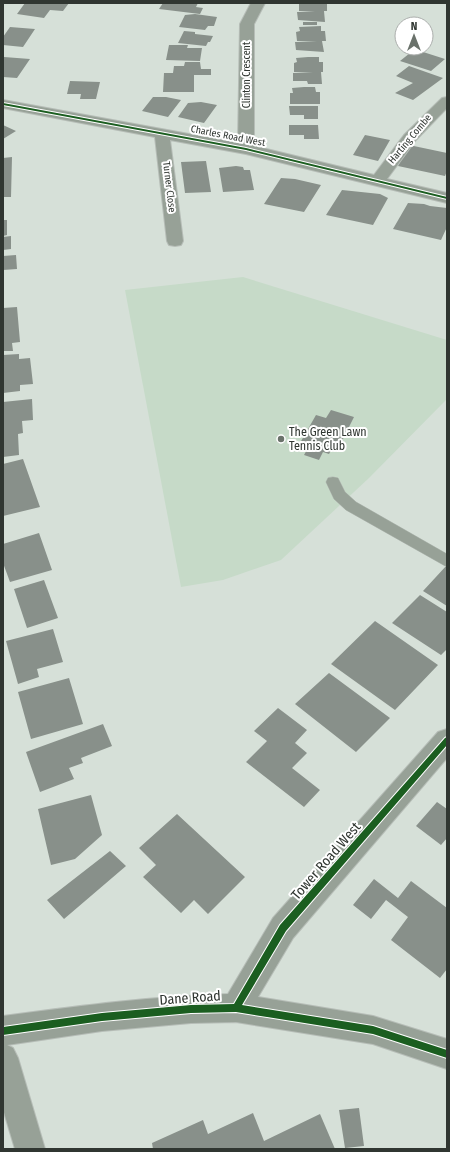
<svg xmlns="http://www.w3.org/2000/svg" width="450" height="1152" font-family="'Fira Sans Condensed',sans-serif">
	<rect width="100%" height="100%" fill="#d6e0d8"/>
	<path fill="#c6dac8" d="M243,277l204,63v59l-78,79 -88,82 -58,20 -42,7 -56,-297z"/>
	<path fill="#88908a" d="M25,3h44l-6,8 -13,-1 -6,8 -27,-4z
		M163,3h35l-2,4 7,1 -3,6 -41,-5z
		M299,3h28v8h-3l1,11 -27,-2 -1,-8h18l-16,-1z
		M195,14l22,3 -3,9h-6l-3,4 -26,-3 6,-12z
		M303,22h14v3h-14z
		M321,26v5h4l1,10h-4l2,11 -28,-2 -1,-8h22l-20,-1 -1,-9 4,-1 -1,-4z
		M10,27l25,2 -12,18 -20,-2v-8z
		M184,31l11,1v2l18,2 -3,6h-2l-2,4 -28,-3z
		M169,45h19l-1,3h15l-2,13 -34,-1z
		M420,51l25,8 -14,12 -31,-10 10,-8z
		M4,57l26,2 -13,19 -14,-1z
		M308,57h11v5h4v10h-2l1,12h-14l-1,-3h-14v-8h20l-19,-1v-9l3,-1 -1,-4z
		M185,62h15l1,7h10v6h-17v17h-31l1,-19h9l1,-7h10z
		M409,66l34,12 -30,22 -18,-7 18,-10 -17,-7z
		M70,81l30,1 -4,17h-16l1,-5h-14z
		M304,87h11l1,5h4v12h-30v-11h3l-1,-5z
		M153,97h13l15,3 -13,17 -26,-6z
		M201,102l16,3 -13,18 -26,-6 10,-14z
		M289,106h29v13h-14v-4h-14z
		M3,125l13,6 -13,8z
		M289,125h29l1,14h-15v-4h-15z
		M365,135l25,5 -12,21 -25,-6z
		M409,145l38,8v18l-2,5 -47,-10z
		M12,157l-1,40h-8v-39z
		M206,161l5,31 -26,1 -4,-31z
		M236,166l7,1 1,3h6l4,20 -31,2 -4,-24z
		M281,178l14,1 26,6 -17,27 -40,-8z
		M342,190l38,4 8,4 -15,27 -47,-10z
		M408,203l16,1 6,2 17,2v19l-6,13 -48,-11z
		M3,220h4v15l-4,1z
		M11,236v13l-8,1v-13z
		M16,255l1,14 -14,1v-14z
		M17,307l3,35 -8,1 1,8h-10v-43z
		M19,354v5l11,-1 3,26 -13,1v6l-17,2v-38z
		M32,399l1,21 -11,1 1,12 -5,1 1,21 -16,2v-55z
		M331,410l23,7 -15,30 -5,-2 -5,9 -6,-2 -4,8 -15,-5 5,-9 -9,-3 16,-28 10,3z
		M23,459l17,48 -37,9v-52z
		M39,533l13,37 -42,12 -7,-19v-19z
		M447,565v41l-24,-15z
		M44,580l14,38 -31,10 -13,-39z
		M420,595l27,17v37l-6,6 -49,-32z
		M375,621l63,44 -43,45 -64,-46z
		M53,629l10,33 -26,7 2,8 -21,7 -12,-43z
		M329,673l61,45 -34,34 -61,-48z
		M69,678l14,46 -52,15 -13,-47z
		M278,708l29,22 -12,13 12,10 -15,15 28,22 -16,17 -58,-45 21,-21 -13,-10z
		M103,724l9,22 -31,12 2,5 -14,5 5,11 -34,13 -14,-40z
		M91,795l11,40 -27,24 -24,6 -13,-56z
		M437,802l10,7v29l-6,7 -25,-19z
		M177,814l68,63 -37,37 -14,-14 -13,13 -38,-36 13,-12 -17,-17z
		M110,851l16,15 -62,53 -17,-19z
		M374,879l24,19 13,-17 36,27v61l-7,9 -49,-38 17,-23 -22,-17 -15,19 -18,-14z
		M359,1108l5,38 -19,2 -6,-38z
		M253,1113l11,28 56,-27 15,35h-182l-1,-6 51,-23 5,14z"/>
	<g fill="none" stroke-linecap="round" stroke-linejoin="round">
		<defs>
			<path id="service" d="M333,477l5,1 7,14 11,10 91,52v13l-101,-57 -12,-11 -8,-17 2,-4z"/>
			<path id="minor" d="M251,3h14l-11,21v122l120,29 30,-40 38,-37 5,-1v11l-32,33 -28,38 60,14v10l-201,-49 -76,-14 13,101 -2,4 -6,1 -6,-1 -2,-4 -12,-104 -152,-29v-8l235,43 2,-119z
				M447,729v29l-154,180 -35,59 115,19 74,23v30l-74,-25 -137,-22 -45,1 -89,8 -95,14 6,3 5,10 27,91h-30l-12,-40v-93c75,-10 150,-20 225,-22l45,-76 165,-186z"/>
		</defs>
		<use href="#service" stroke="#b6bdb7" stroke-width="1"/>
		<use href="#minor" stroke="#b6bdb7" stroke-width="2"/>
		<use href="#service" fill="#97a197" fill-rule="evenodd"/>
		<use href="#minor" fill="#97a197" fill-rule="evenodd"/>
		<defs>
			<path id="cycleway" d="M3,103l243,45 201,49v2l-201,-49 -243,-45z
				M447,737v8l-161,186 -44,74 131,21 74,24v8l-74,-24 -137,-22 -45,1 -89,8 -99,14v-8l99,-14 89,-8 43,-1 46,-79 165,-187z"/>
		</defs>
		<use href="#cycleway" stroke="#fff" stroke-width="2"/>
		<use href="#cycleway" fill="#1b5e20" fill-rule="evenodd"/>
	</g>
	<circle fill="#6a726b" stroke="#fff" stroke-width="1.5" cx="281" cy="439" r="4"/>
	<g text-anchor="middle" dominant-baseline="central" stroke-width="4" stroke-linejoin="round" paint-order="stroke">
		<g font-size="10" fill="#303631" stroke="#fff">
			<text transform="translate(247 75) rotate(-90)">Clinton Crescent</text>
			<text transform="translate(228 136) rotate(11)">Charles Road West</text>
			<text transform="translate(410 139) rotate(-50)">Harting Combe</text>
			<text transform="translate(169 187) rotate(83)">Turner Close</text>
		</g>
		<g font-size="12" fill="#303631" stroke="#fff" text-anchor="start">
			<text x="289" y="432">The Green Lawn<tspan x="289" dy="14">Tennis Club</tspan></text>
		</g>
		<g font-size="14" fill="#303631" stroke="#fff">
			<text transform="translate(326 861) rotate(-49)">Tower Road West</text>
			<text transform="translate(190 998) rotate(-4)">Dane Road</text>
		</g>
	</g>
	<rect width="450" height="1152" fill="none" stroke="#303631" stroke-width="8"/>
	<g transform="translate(414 36)"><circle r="19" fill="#ffffff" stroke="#acafad"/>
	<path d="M0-3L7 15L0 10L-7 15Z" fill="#6a726b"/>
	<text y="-6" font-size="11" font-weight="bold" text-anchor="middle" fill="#303631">N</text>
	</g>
</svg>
